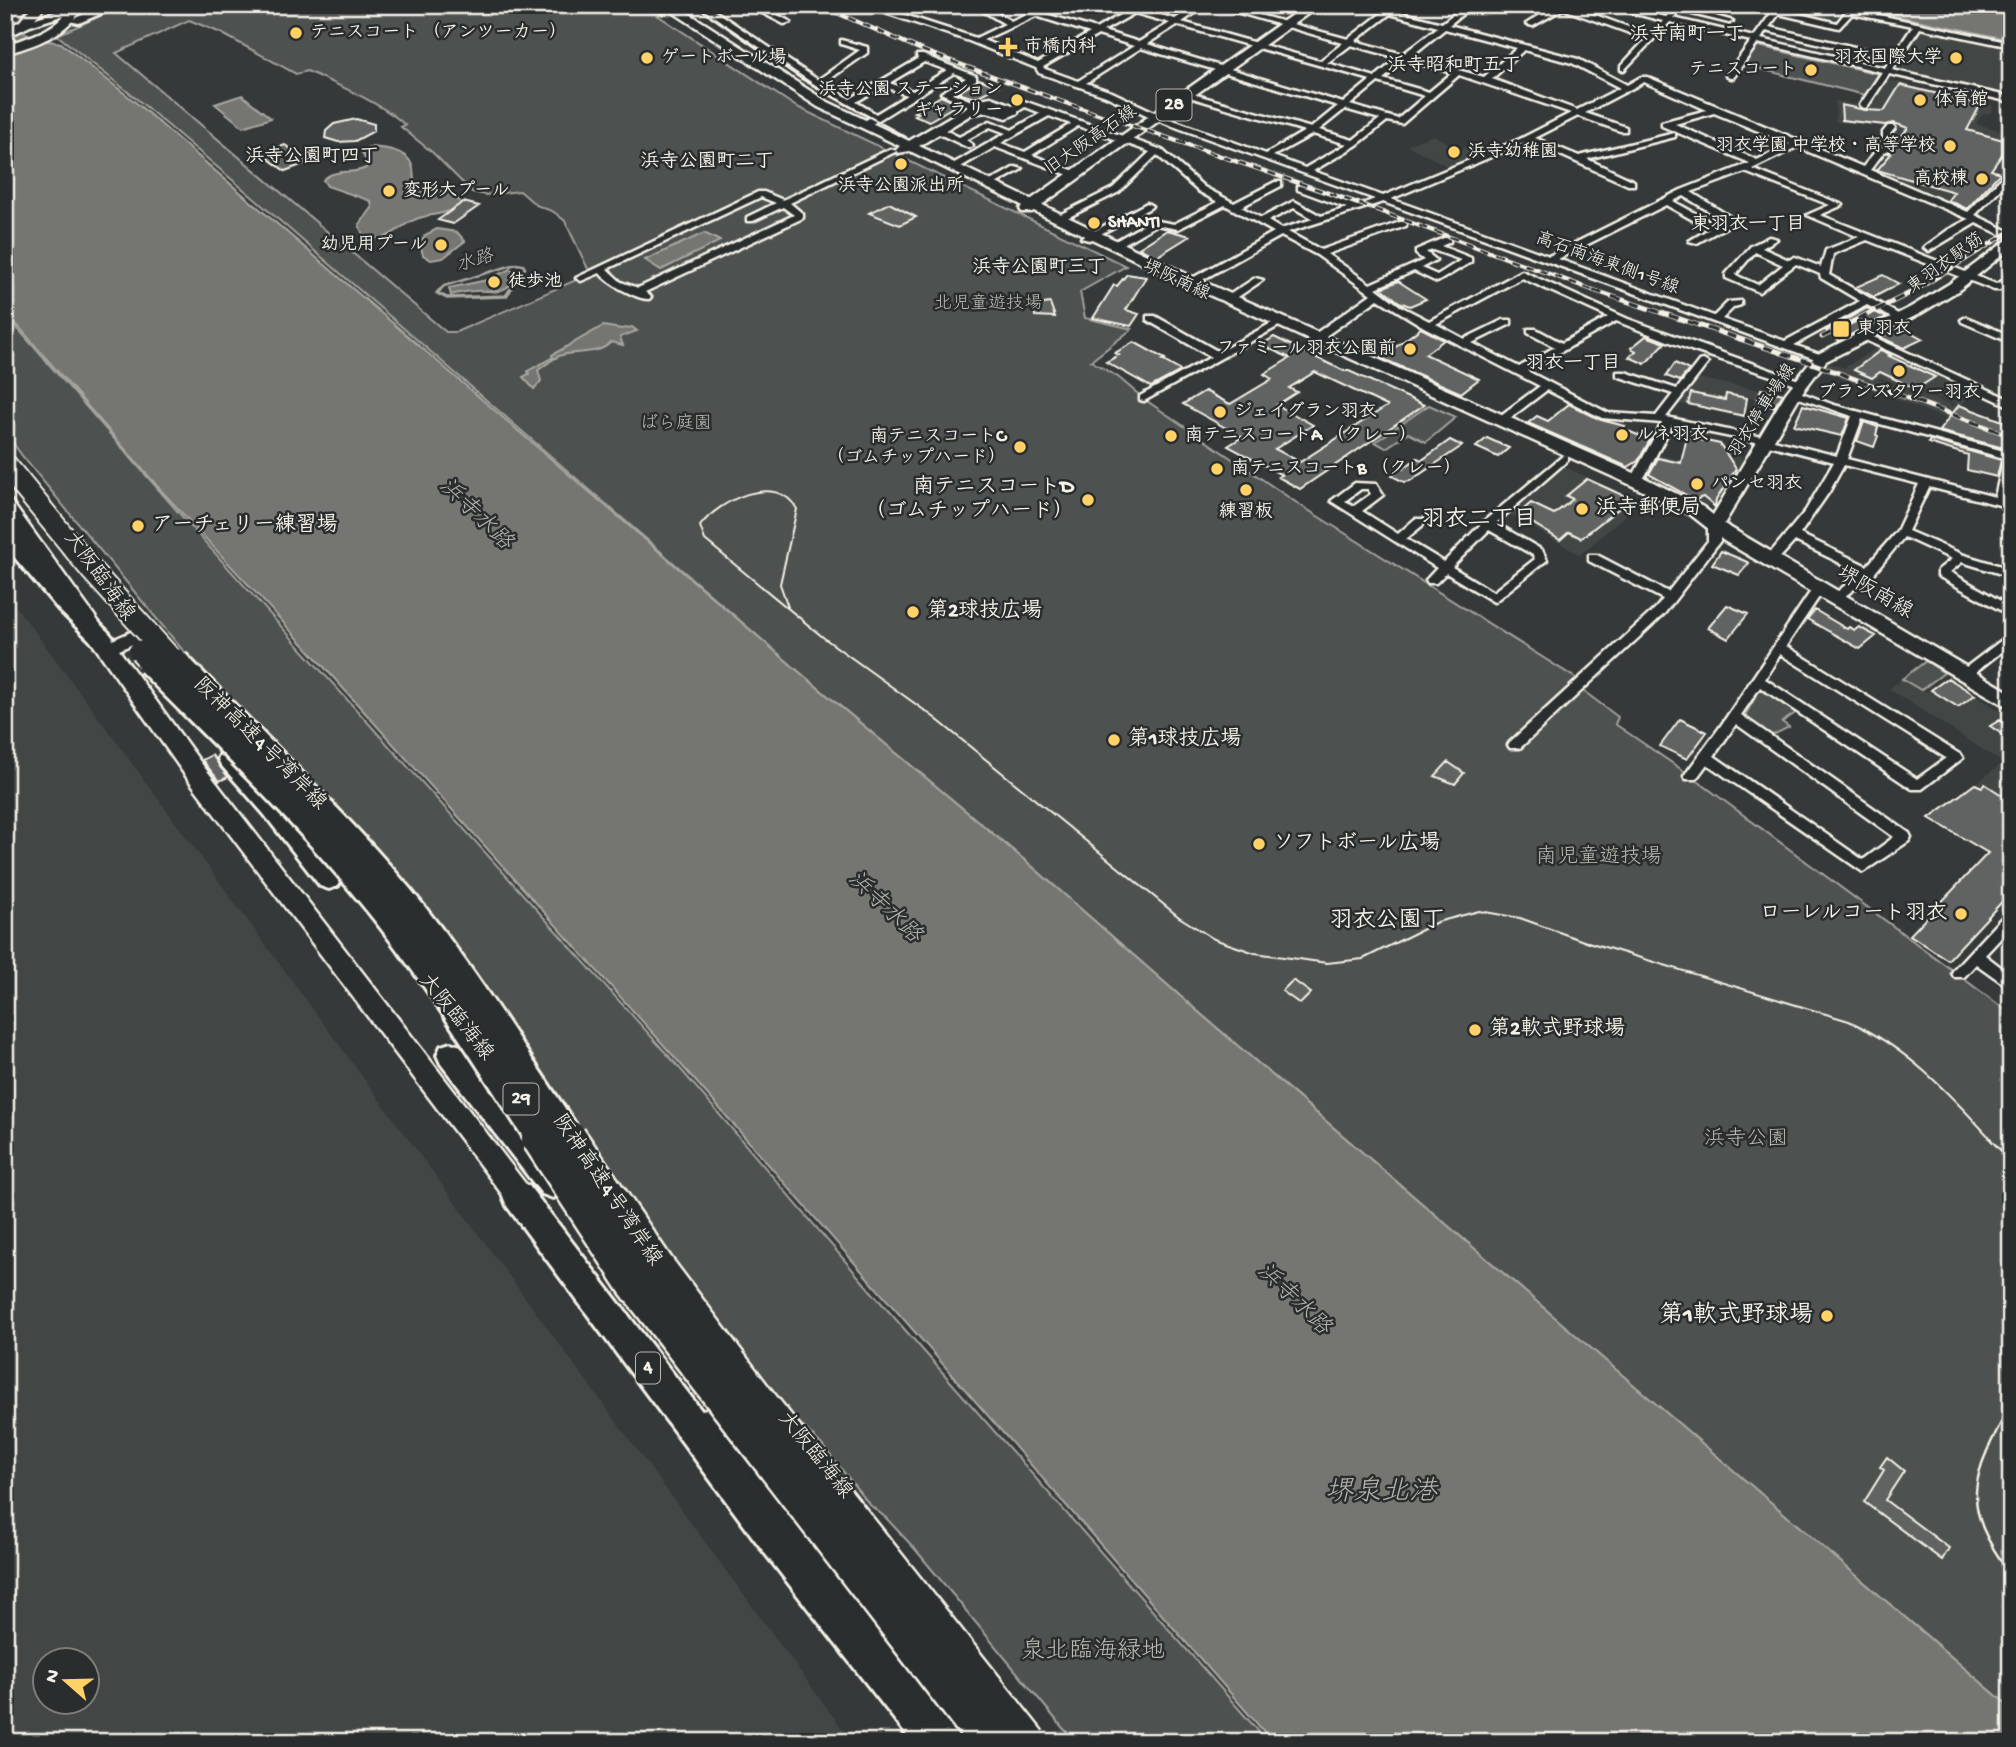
<svg xmlns="http://www.w3.org/2000/svg" width="2016" height="1747" font-family="'Gochi Hand','Klee One',sans-serif">
	<rect width="100%" height="100%" fill="#363939"/>
	<filter id="ink" filterUnits="userSpaceOnUse"><feTurbulence type="fractalNoise" baseFrequency=".0143" numOctaves="2"/><feDisplacementMap in="SourceGraphic" scale="14" xChannelSelector="R" yChannelSelector="G"/><feConvolveMatrix kernelMatrix="1 2 1 2 8 2 1 2 1" color-interpolation-filters="sRGB"/></filter>
	<g filter="url(#ink)">
		<path fill="#434645" fill-rule="evenodd" d="M1758,5h91l-11,17h-5z
			M1920,29l91,17v52l-117,-28z
			M1885,79l108,27 -1,6 -10,3 -6,9 35,9v29l-6,14 -32,34 -10,2 -95,-43 14,-18 10,-23 -56,-6 -1,-21 31,5z
			M1433,135l27,14 14,-5 17,9 -38,16 -46,-24z
			M1778,345l66,23 31,-19h8l89,43 -11,14 -82,-28 -1,1 133,46v19l-239,-93z
			M1696,378l63,12v4l21,6 -2,4 -29,-7 -5,21 -69,-15z
			M1723,451l22,7 -28,48 -18,-1 -57,-29 12,-22 60,14z
			M1563,466l77,36 -60,53 -71,-41z
			M5,592l51,68 796,1082h-847zM46,1660h42v42h-42z
			M1948,678l63,40v148l-82,-48 74,-55 -114,-74 13,-10 20,12h7z"/>
		<path fill="#4e514f" stroke="#a1a19c" stroke-width="2" fill-rule="evenodd" d="M126,5h516l153,101 331,160 -46,26 5,26 47,11 -41,32 27,16 26,22 156,106 277,174 -4,4 45,34 -3,7 76,52 320,238v694l-816,-699 -161,-141 -230,-192 -555,-482 -111,-94 -81,-65zM189,20l32,13 75,41 11,-3c28,13 77,33 98,54l-4,2 32,26 39,39 14,3 34,-4 16,14 18,7 11,9 24,50 -8,7 -125,54h-10l-330,-279z
			M1754,45l129,30 -14,21 -130,-32z
			M5,314l181,207 491,544 193,225 398,452h-192l-14,-15 -147,-178 -29,-31 -16,-13 -49,-61 -49,-48 -183,-250 -138,-206 -39,-52 -58,-64 -174,-177 -157,-190 -18,-25z
			M1429,405l27,12 -30,25 -18,-9 -22,15 -11,-6z
			M1926,661l18,12 -23,17 -19,-11z
			M1760,689l6,1 31,22 -15,10 7,5 -20,10 -26,-18z"/>
		<path fill="#757572" stroke="#a8a7a1" stroke-width="2" d="M1867,5h144v35l-141,-30z
			M5,24l37,16 19,3 73,58 670,575 230,192 161,141 816,699v34h-738l-595,-681 -364,-405 -157,-170 -152,-175z
			M242,95l29,23 -28,9 -28,-23z
			M369,147c14,1 37,2 43,18 3,6 0,11 3,17l42,15 4,7c-19,13 -22,8 -42,14 -21,6 -30,29 -56,17l-4,-10 13,-17 -1,-7 -44,-15 -4,-6c12,-12 29,-5 43,-12l2,-3 -7,-14z
			M437,229l20,3 8,9 -22,17 -12,2 -8,-5 -3,-12 5,-8z
			M704,233l16,8 -59,29 -16,-10z
			M510,269l9,5 -9,5 -1,7c-13,10 -21,3 -34,5 -8,0 -16,2 -24,4l-2,-7 38,-8z
			M603,326l19,3 10,-2 5,4 -17,6 3,8 -12,-3c-12,13 -33,9 -49,13 -8,2 -16,10 -24,15l3,11 -7,8 -11,-12 6,-3 -1,-3 25,-14 -1,-2z"/>
		<g fill="none" stroke-linecap="round" stroke-linejoin="round">
			<path stroke="#a8a7a1" stroke-width="2.5" d="M438,292l6,-6 72,-22 7,1 2,3 -16,24"/>
			<path stroke="#a8a7a1" stroke-width="3.5" d="M440,290l-3,3 10,5 59,-2 4,-6"/>
		</g>
		<path fill="#616362" stroke="#f4f1e8" stroke-width="2" fill-rule="evenodd" d="M979,79l19,7 -23,12 -17,-5z
			M1900,85l81,19 -14,26 44,12 -20,28 9,3 -33,36 -19,-9 6,-8 -77,-22 14,-16 -3,-1 6,-3v-5l14,-17 -14,-5 -9,2 -43,-5 -1,-15 24,5 19,1z
			M941,96l17,8 -29,17 -15,-6 4,-2 -4,-1z
			M356,119l18,5v7l-19,10 -17,1 -13,-4 1,-7 8,-7z
			M285,145l24,17 -24,9 -24,-18z
			M463,202l16,4 -26,18 -15,-4z
			M889,203l27,14 -16,8 -31,-12z
			M1167,230l23,6 -34,21 -17,-9z
			M1127,274l19,3 -20,33 13,4 -8,12 -38,-8 21,-33 3,1z
			M1883,275l16,9 -25,13 -18,-10z
			M1398,281l28,18 -16,7 -11,-4 -17,-14z
			M1050,303l5,14 -20,-1 -2,-10z
			M1867,308l18,9 -46,24 -13,-10z
			M1900,326l23,13 -19,9 -24,-11z
			M1421,328l23,12 -19,14 54,25 -18,14 -80,-35z
			M1646,336l19,7 -20,21 -16,-7 7,-6 -5,-3z
			M1274,337l70,34h5l75,34 -124,84 -22,-12 4,-2 -54,-29 14,-9 -59,-33 22,-13 25,13 42,-25 -8,-5 26,-16 -29,-13zM1315,372l72,34 -87,56 -25,-13 38,-24 -36,-20 20,-13 -8,-4z
			M1134,342l31,17 -3,1 19,11 -30,16 -45,-25 13,-7 -4,-2z
			M1881,350l10,5 -2,1 46,21 -19,12 -36,-17 -8,6 -18,-8z
			M1675,363l14,7 -9,11 -14,-5z
			M1761,389l22,5 -9,13 -18,-4z
			M1691,393l34,7 1,-6 21,4 -3,18 -56,-12z
			M1569,404l32,16 24,6 -2,3 27,11 -12,21 -10,6 -100,-44 9,-7 11,5z
			M1803,405l46,13 -7,18 -48,-11z
			M1959,405l52,19v20l-6,-2 -1,6 -65,-17z
			M1864,422l14,5 -2,8 2,1 -4,11 -17,-6z
			M1687,437l33,7 16,25 -20,31 -1,7 -12,-10 -8,3 -46,-26 9,-16 23,5z
			M1487,438l22,10 -11,9 -22,-10z
			M1450,440l12,6 -52,35 -6,1 -12,-6 8,-8 3,1 14,-11 5,2z
			M1930,440l71,20 -4,17 -30,-7 1,-15 -40,-12z
			M1587,479l44,20 -50,39 -12,-6 -9,8 -42,-26 13,-11 23,11 19,-15 -7,-3z
			M1721,551l24,10 4,2 -10,12 -27,-11z
			M1727,605l21,9 -20,25 -20,-11z
			M1815,610l32,19 2,-2 6,3 4,-3 17,9 -16,13 -53,-30z
			M1948,678l27,17 -17,12 -27,-17z
			M1680,719l27,13 -20,27 -27,-13z
			M2011,719v21l-21,-14 10,-6 5,3z
			M212,755l16,22 -9,4 -17,-21z
			M1448,762l16,11 -9,11 -20,-8z
			M1975,784l7,3 3,-3 26,17v91l-63,68 -38,-25 78,-82 -59,-35z
			M1293,980l18,13 -11,11 -18,-13z
			M1887,1457l17,14 -19,29 64,48 -7,12 -78,-58 20,-32 -4,-3z"/>
		<g fill="none" stroke-linecap="round" stroke-linejoin="round">
			<defs>
				<path id="street" d="M674,5h13l-24,8 -4,-2z
					M697,5h9l112,75 42,-30 -19,-6v-4l26,7v6l-43,30 26,16 68,-40 -1,-4h6l53,21v4l-24,13 22,9v9l-7,2v-8l-26,-12 25,-15 -12,-5 -82,51h-6v-4l5,-3 -70,-40zM924,62l23,8 -34,21 -24,-8zM883,86l24,9 -31,19 -20,-12z
					M747,5h11l33,17 -7,2z
					M861,5h13l102,33 29,-14 -32,-19h10l28,16 36,-16h11l-16,8 54,16 31,-18 -15,-6h13l50,14 22,-14h10l-25,17 138,39 23,-18 -131,-38h13l27,8 11,-8h9l-13,10 89,24 35,-27 -23,-7c10,0 24,5 32,2l4,2 -1,2 47,12 23,-18h9l-25,20 129,34 49,26 14,-8h6l216,90 15,-19 5,-1v-15l5,-6h6l1,2 -5,6 2,15 -8,3 -14,18 98,42 33,-34 6,-12 4,-3v13l-3,5 -33,34 36,17v7l-35,-16 -47,28 -5,-3 2,-2 22,-16 21,-11 -172,-72 -45,22 91,36 -23,10 176,69 15,-7v7l-11,6h-6l-127,-50 -34,14 -4,21 76,43 -9,2 -29,-15 -73,40 31,11v4l-4,1 -438,-159 -95,30 33,18 79,-28h6v4l-79,28 43,30 54,-24 -8,-6v-4l28,-12h6v4l-9,4 30,12v4l-34,20 -23,-11 -38,17 24,18 29,15 93,-50 106,48 179,64 -5,3 -111,-36 -75,-29 -89,50 81,42 48,3 17,-22 -56,-18v-4h8l52,17 22,-28 4,-1 5,3 -42,54 100,21 71,18 15,-40 -62,-21v-4l4,-1 40,15 177,48v23l-6,24 6,1v7l-82,-21 -21,44 56,24 47,14v8l-49,-15 -12,10 61,35v9l-73,-40v-6l14,-11 -48,-22 -31,38 -36,27 -4,-1 -2,-3 2,-3 28,-22 -66,-32 -20,22h-8v-6l39,-47 28,-48 -69,-18 -93,-19 -27,51 -13,9 -6,-3 8,-8 28,-51 -60,-5 -55,-28 -42,32h-8v-4l43,-32 -116,-59 -46,-28 -58,41h-8v-4l59,-42 -54,-39 -36,-19 -86,48h-6v-4l85,-48 -49,-27 -47,24 -22,-4 -38,22h-6v-4l40,-23 22,4 44,-22 -20,-11 -41,-36 -38,37 -56,28h-6v-4l56,-28 37,-36 -72,-26 -46,29 48,18v4h-6l-79,-30 -38,22h-6v-4l55,-32 -16,-6 -24,13 7,5 -4,3 -34,-16v-4h6l18,9 31,-16 22,9 29,-17 -16,-6 -8,5h-6v-4l13,-7 138,49 42,37 30,16 41,-21h6v4l-40,21 20,11 33,-17 27,15 26,-8 -49,-18v-4l3,-1 56,21 18,-7 -216,-78 -53,-25 -67,-23 -3,-5 -67,-27zM1135,13l35,10 -31,19 -36,-11zM1390,14l48,13 -35,27 -48,-13zM1036,16l54,17 -52,30 -55,-23zM1177,25l194,55 -28,23 -196,-59zM1445,29l72,19 -33,29 -74,-20zM1098,35l36,11 -56,35 -33,-12 -2,-2zM1351,45l47,13 -23,19 -48,-14zM1141,48l197,58 -27,22 -125,-36v4l119,35 -39,23 -101,-37 -53,-25 -26,-9zM1524,50l48,13 48,25 -43,22 -85,-31zM1406,60l46,13 -23,19 -46,-13zM1459,75l112,38 -51,26 -137,57 -70,-25 44,-26 30,-24 15,3zM1378,82l47,14 -27,23 -48,-14zM1644,82l63,28 -45,12v4l88,37 -69,27 -132,66 -158,-57 138,-58 99,44h6v-4l-47,-22 88,-22v-4l-96,23 -44,-18 43,-22 42,15h6v-4l-41,-14zM1345,109l35,10 -27,21 -34,-10zM1714,113l76,31 -33,16 -82,-36zM1049,116l22,8 -46,28 -24,-9zM1313,134l34,10 -42,24 -32,-12zM1745,172l85,33 -23,10 52,22 -33,13 -5,17 -26,-10 -6,3 -27,-12 15,-9 -8,-2 -18,9 -25,28v4l33,14 37,-28 24,10 1,4 39,23 -75,40 -63,-22 12,-12 7,-2v-4l-13,1 -14,14 -156,-57 108,-54 43,24 -20,12 8,2 40,-22 -46,-29zM1684,196l41,25 -9,4 -43,-24zM1294,208l19,11 -32,10 -13,-8zM1433,250l28,10 -24,15 -16,-7 15,-8 -10,-8zM1755,252l28,13 -25,20 -23,-10zM1522,278l86,39 -46,26 -26,-14h-8v4l27,14 -36,20 -47,-24 39,-19v-4h-8l-39,19 -28,-15zM1862,419l142,39 -9,39 -148,-38zM1844,465l75,19 -22,47 -30,35 -67,-32 29,-42z
					M1556,5h12l82,30 13,-14 -61,-16h15l49,12 11,-12h8l-2,2 50,14 -4,2 -49,-12 -7,7 81,19 18,-25 -25,-7h15l75,18 14,-18h8l-4,5 156,33v4l-91,-19 -28,42 119,27v5l-122,-28 -22,33 -3,1 -4,-3 22,-33 -124,-29 -25,35h-3l-4,-2 25,-35 -81,-19 -46,48h-3v-4l25,-27 -83,-30 -30,17 -7,-2zM1779,14l60,14 13,-14 61,12 -20,30 -124,-29zM1766,31l124,29 -5,8 -124,-29z
					M890,149l7,2 -107,52 13,11v4l-158,74 6,5 -2,2c-11,1 -42,-16 -49,-26l-19,8 -5,-3 182,-86h6l19,8zM761,197l15,6 -29,14v4h6l30,-14 11,8 -156,73 -17,-6 -14,-13z
					M1015,167l7,2 -30,17 -7,-2z
					M1147,203l5,3 -2,2 -61,32 -8,-2z
					M1255,278l8,2 -31,21h-6v-4z
					M1147,316h8l64,36 58,-32 9,2 -142,79 -4,-1v-4l71,-39 -64,-37z
					M1966,317l45,19v7l-49,-21 -1,-2z
					M1865,333l146,67v7l-150,-69v-4z
					M1564,455l4,1v4l-72,63 46,27 5,10 -53,42 -48,-29 -10,10h-8l-2,-3 11,-12 -106,-67 24,-18 21,1 7,11 -21,16 36,23 17,-15h8v6l-17,14 38,23 40,-41zM1361,489h7l3,5 -17,12 -9,-5zM1489,530l44,25 2,4 -42,33 -41,-25z
					M1714,523l6,4v14l-56,73 -144,134h-10l-2,-3 2,-3 146,-134 7,-9 -74,-38v-6h8l71,37 40,-51v-14z
					M1819,584l6,4 -39,58 175,109 2,3 -41,31h-10l-152,-102 -19,28 168,118 2,4 -2,4 -46,31 -156,-108 -11,15h-10l-2,-3 36,-49 95,-142zM1780,654l166,104 -29,21 -152,-100zM1736,724l158,113 -31,23 -149,-104z
					M2011,633v11l-38,30h-8l-2,-3 2,-3z
					M2011,911v16l-26,28 26,20v14l-35,-25 -12,13h-10l-2,-4 2,-4 52,-56z"/>
				<path id="secondary" d="M76,5h19l-71,23 -6,-4z
					M104,5h17l-42,18 -10,-2z
					M662,5h14l150,96 83,40 71,-42 11,-2 27,10v6l-11,5 -20,-6 -15,2 -53,32 278,133 444,197 62,31 10,8 73,-122 30,-38 95,-48 38,-23 62,-47v11l-52,42 -38,23 -95,48 -25,33 -77,130 287,169v16l-287,-168 -33,-26 -62,-31 -442,-199 -277,-134 -12,2 -2,-3 4,-4 -82,-39z
					M140,628l6,2 3,4 -3,4 -38,17 -7,-2 -2,-4 2,-4z"/>
				<path id="primary" d="M33,5h13l-18,22 -23,11v-9l15,-8z
					M71,5h12c-13,29 -49,41 -78,49v-9c24,-8 54,-15 66,-40z
					M1306,5h14l-288,207h-10l-2,-3 2,-3z
					M5,499l6,2 190,262 337,437 4,9 -4,9 -9,3 -9,-3 -335,-443 -180,-256z
					M710,1408l10,4 252,318 4,12h-37l-239,-310 -5,-10 5,-10z"/>
				<path id="highway" d="M5,525l8,2 62,73 34,33 4,5 -4,5 -8,3 -8,-3 -34,-33 -54,-64z
					M230,750l9,3 43,47 56,72 4,7 -4,7 -9,3 -9,-3 -56,-72 -43,-49 -3,-6 3,-6z
					M451,1043l10,3 103,128 4,10 -4,10 -11,4 -11,-4 -101,-130 -4,-9 4,-9z
					M518,1182l11,4 261,340 159,203 6,13h-43l-148,-190 -257,-346 -4,-10 4,-10z"/>
			</defs>
			<use href="#street" stroke="#f4f1e8" stroke-width="5"/>
			<use href="#secondary" stroke="#f4f1e8" stroke-width="5"/>
			<use href="#primary" stroke="#f4f1e8" stroke-width="5"/>
			<use href="#highway" stroke="#f4f1e8" stroke-width="6"/>
			<use href="#street" fill="#2a2d2e" fill-rule="evenodd"/>
			<use href="#secondary" fill="#2a2d2e" fill-rule="evenodd"/>
			<use href="#primary" fill="#2a2d2e" fill-rule="evenodd"/>
			<use href="#highway" fill="#2a2d2e" fill-rule="evenodd"/>
			<path stroke="#f4f1e8" stroke-width="2" d="M695,5l131,88 80,44
				M788,607l-8,-23 17,-75c-21,-37 -77,-9 -97,17l5,14 119,98 111,80 244,199 35,22 41,14 72,10 36,-4 74,-37 42,-11 41,7 69,25
				M1588,942l261,79c58,27 99,71 142,118"/>
			<path stroke="#f4f1e8" stroke-width="2.5" d="M1989,1138l22,23
				M2011,1404c-40,74 -53,99 0,171"/>
			<defs>
				<path id="rail-far1" d="M819,5l105,46 139,51 303,104 232,86
					M1913,292l98,-61"/>
				<path id="rail" d="M1593,290l213,71 205,75
					M1822,337l94,-47"/>
			</defs>
			<use href="#rail-far1" stroke="#f4f1e8" stroke-width="4.5"/>
			<use href="#rail" stroke="#f4f1e8" stroke-width="5"/>
			<use href="#rail-far1" stroke="#2a2d2e" stroke-width="2.5" stroke-dasharray="8" stroke-linecap="butt"/>
			<use href="#rail" stroke="#2a2d2e" stroke-width="3.5" stroke-dasharray="10" stroke-linecap="butt"/>
			<defs>
				<path id="highway-bridge-far2" d="M5,464l88,108 83,92
					M140,651l12,13"/>
				<path id="highway-bridge-far1" d="M150,662c75,76 153,150 220,232 63,76 116,162 170,245
					M175,662c74,78 154,151 224,234 63,75 115,162 171,243"/>
				<path id="highway-bridge" d="M539,1138l95,145 353,459
					M569,1138l88,129 99,131 273,344"/>
			</defs>
			<use href="#highway-bridge-far2" stroke="#f4f1e8" stroke-width="25" stroke-linecap="butt"/>
			<use href="#highway-bridge-far1" stroke="#f4f1e8" stroke-width="32" stroke-linecap="butt"/>
			<use href="#highway-bridge" stroke="#f4f1e8" stroke-width="39" stroke-linecap="butt"/>
			<use href="#highway-bridge-far2" stroke="#2a2d2e" stroke-width="21"/>
			<use href="#highway-bridge-far1" stroke="#2a2d2e" stroke-width="26"/>
			<use href="#highway-bridge" stroke="#2a2d2e" stroke-width="34"/>
		</g>
	</g>
	<g fill="#ffd166" stroke="#2a2d2e" stroke-width="2.5">
		<circle cx="296" cy="33" r="7"/>
		<path d="M1004.5 36.5h7v7h7v7h-7v7h-7v-7h-7v-7h7z"/>
		<circle cx="647" cy="58" r="7"/>
		<circle cx="1956" cy="58" r="7"/>
		<circle cx="1811" cy="70" r="7"/>
		<circle cx="1017" cy="100" r="7"/>
		<circle cx="1920" cy="100" r="7"/>
		<circle cx="1950" cy="146" r="7"/>
		<circle cx="1454" cy="152" r="7"/>
		<circle cx="901" cy="164" r="7"/>
		<circle cx="1982" cy="179" r="7"/>
		<circle cx="389" cy="191" r="7"/>
		<circle cx="1094" cy="223" r="7"/>
		<circle cx="441" cy="245" r="7"/>
		<circle cx="494" cy="282" r="7"/>
		<rect x="1832" y="320" width="18" height="18" rx="3.5"/>
		<circle cx="1410" cy="349" r="7"/>
		<circle cx="1899" cy="371" r="7"/>
		<circle cx="1220" cy="412" r="7"/>
		<circle cx="1622" cy="435" r="7"/>
		<circle cx="1171" cy="436" r="7"/>
		<circle cx="1020" cy="447" r="7"/>
		<circle cx="1217" cy="469" r="7"/>
		<circle cx="1697" cy="484" r="7"/>
		<circle cx="1246" cy="490" r="7"/>
		<circle cx="1088" cy="500" r="7"/>
		<circle cx="1582" cy="509" r="7"/>
		<circle cx="138" cy="526" r="7"/>
		<circle cx="913" cy="612" r="7"/>
		<circle cx="1114" cy="740" r="7"/>
		<circle cx="1259" cy="844" r="7"/>
		<circle cx="1961" cy="914" r="7"/>
		<circle cx="1475" cy="1030" r="7"/>
		<circle cx="1827" cy="1316" r="7"/>
	</g>
	<g text-anchor="middle" dominant-baseline="central" stroke-width="5" stroke-linejoin="round" paint-order="stroke">
		<g font-size="18" font-weight="bold" fill="#f4f1e8" stroke="#2a2d2e" text-anchor="start">
			<text x="310" y="33">テニスコート （アンツーカー）</text>
			<text x="1024" y="47">市橋内科</text>
			<text x="661" y="58">ゲートボール場</text>
			<text x="1942" y="58" text-anchor="end">羽衣国際大学</text>
			<text x="1797" y="70" text-anchor="end">テニスコート</text>
			<text x="1003" y="90" text-anchor="end">浜寺公園 ステーション<tspan x="1003" dy="21">ギャラリー</tspan></text>
			<text x="1934" y="100">体育館</text>
			<text x="1936" y="146" text-anchor="end">羽衣学園 中学校・高等学校</text>
			<text x="1468" y="152">浜寺幼稚園</text>
			<text x="1968" y="179" text-anchor="end">高校棟</text>
			<text x="901" y="186" text-anchor="middle">浜寺公園派出所</text>
			<text x="403" y="191">変形大プール</text>
			<text x="1108" y="223">SHANTI</text>
			<text x="427" y="245" text-anchor="end">幼児用プール</text>
			<text x="508" y="282">徒歩池</text>
			<text x="1857" y="329">東羽衣</text>
			<text x="1396" y="349" text-anchor="end">ファミール羽衣公園前</text>
			<text x="1899" y="393" text-anchor="middle">ブランズタワー羽衣</text>
			<text x="1234" y="412">ジェイグラン羽衣</text>
			<text x="1636" y="435">ルネ羽衣</text>
			<text x="1185" y="436">南テニスコートA （クレー）</text>
			<text x="1006" y="437" text-anchor="end">南テニスコートC<tspan x="1006" dy="21">（ゴムチップハード）</tspan></text>
			<text x="1231" y="469">南テニスコートB （クレー）</text>
			<text x="1711" y="484">パンセ羽衣</text>
			<text x="1246" y="512" text-anchor="middle">練習板</text>
		</g>
		<g font-size="18" fill="#f4f1e8" stroke="#2a2d2e">
			<text transform="translate(1091 141) rotate(-35)">旧大阪高石線</text>
			<text transform="translate(1607 264) rotate(20)">高石南海東側1号線</text>
			<text transform="translate(1946 264) rotate(-36)">東羽衣駅筋</text>
			<text transform="translate(1176 281) rotate(25)">堺阪南線</text>
			<text transform="translate(1763 411) rotate(-57)">羽衣停車場線</text>
		</g>
		<g font-size="18" fill="#bab9b2" stroke="#2a2d2e">
			<text x="988" y="304">北児童遊技場</text>
			<text x="676" y="424">ばら庭園</text>
		</g>
		<g font-size="19" font-weight="bold" fill="#f4f1e8" stroke="#2a2d2e">
			<text x="1687" y="35">浜寺南町一丁</text>
			<text x="1454" y="66">浜寺昭和町五丁</text>
			<text x="312" y="157">浜寺公園町四丁</text>
			<text x="707" y="162">浜寺公園町二丁</text>
			<text x="1748" y="225">東羽衣一丁目</text>
			<text x="1039" y="268">浜寺公園町三丁</text>
			<text x="1573" y="364">羽衣一丁目</text>
		</g>
		<g fill="#2a2d2e" stroke="#b7b6b0" stroke-width="2">
			<rect x="1156.5" y="89.5" width="35" height="31" rx="5"/>
			<rect x="503.5" y="1083.5" width="35" height="31" rx="5"/>
			<rect x="636" y="1352.5" width="24" height="31" rx="5"/>
		</g>
		<g font-size="19" font-weight="bold" fill="#f4f1e8">
			<text x="1174" y="105">28</text>
			<text x="521" y="1099">29</text>
			<text x="648" y="1368">4</text>
		</g>
		<g font-size="19" font-style="italic" fill="#b4b3ad" stroke="#2a2d2e">
			<text transform="translate(475 262) rotate(-17)">水路</text>
		</g>
		<g font-size="21" font-weight="bold" fill="#f4f1e8" stroke="#2a2d2e" text-anchor="start">
			<text x="1074" y="488" text-anchor="end">南テニスコートD<tspan x="1074" dy="24">（ゴムチップハード）</tspan></text>
			<text x="1596" y="509">浜寺郵便局</text>
			<text x="152" y="526">アーチェリー練習場</text>
			<text x="927" y="612">第2球技広場</text>
			<text x="1128" y="740">第1球技広場</text>
			<text x="1273" y="844">ソフトボール広場</text>
			<text x="1947" y="914" text-anchor="end">ローレルコート羽衣</text>
			<text x="1489" y="1030">第2軟式野球場</text>
		</g>
		<g font-size="21" fill="#f4f1e8" stroke="#2a2d2e">
			<text transform="translate(98 577) rotate(54)">大阪臨海線</text>
			<text transform="translate(1874 594) rotate(30)">堺阪南線</text>
			<text transform="translate(259 745) rotate(45)">阪神高速4号湾岸線</text>
			<text transform="translate(455 1018) rotate(51)">大阪臨海線</text>
			<text transform="translate(606 1191) rotate(56)">阪神高速4号湾岸線</text>
			<text transform="translate(814 1456) rotate(51)">大阪臨海線</text>
		</g>
		<g font-size="21" fill="#bab9b2" stroke="#2a2d2e">
			<text x="1599" y="858">南児童遊技場</text>
			<text x="1746" y="1140">浜寺公園</text>
		</g>
		<g font-size="23" font-style="italic" fill="#b4b3ad" stroke="#2a2d2e">
			<text transform="translate(475 515) rotate(44)">浜寺水路</text>
			<text transform="translate(884 908) rotate(44)">浜寺水路</text>
			<text transform="translate(1293 1300) rotate(44)">浜寺水路</text>
		</g>
		<g font-size="23" font-weight="bold" fill="#f4f1e8" stroke="#2a2d2e">
			<text x="1479" y="520">羽衣二丁目</text>
			<text x="1387" y="921">羽衣公園丁</text>
		</g>
		<g font-size="24" font-weight="bold" fill="#f4f1e8" stroke="#2a2d2e" text-anchor="end">
			<text x="1813" y="1316">第1軟式野球場</text>
		</g>
		<g font-size="24" fill="#bab9b2" stroke="#2a2d2e">
			<text x="1093" y="1652">泉北臨海緑地</text>
		</g>
		<g font-size="28" font-style="italic" fill="#b4b3ad" stroke="#2a2d2e">
			<text x="1381" y="1493">堺泉北港</text>
		</g>
	</g>
	<rect width="2016" height="1747" fill="none" stroke="#2a2d2e" stroke-width="28"/>
	<rect x="14" y="14" width="1988" height="1719" fill="none" stroke="#f4f1e8" stroke-width="2.5" filter="url(#ink)"/>
	<g transform="translate(66 1681) rotate(290)"><circle r="33" fill="#2a2d2e" stroke="#7b7b78" stroke-width="2"/>
	<path d="M0-5L12 26L0 18L-12 26Z" fill="#ffd166"/>
	<text y="-10" font-size="19" font-weight="bold" text-anchor="middle" fill="#f4f1e8">N</text>
	</g>
</svg>
